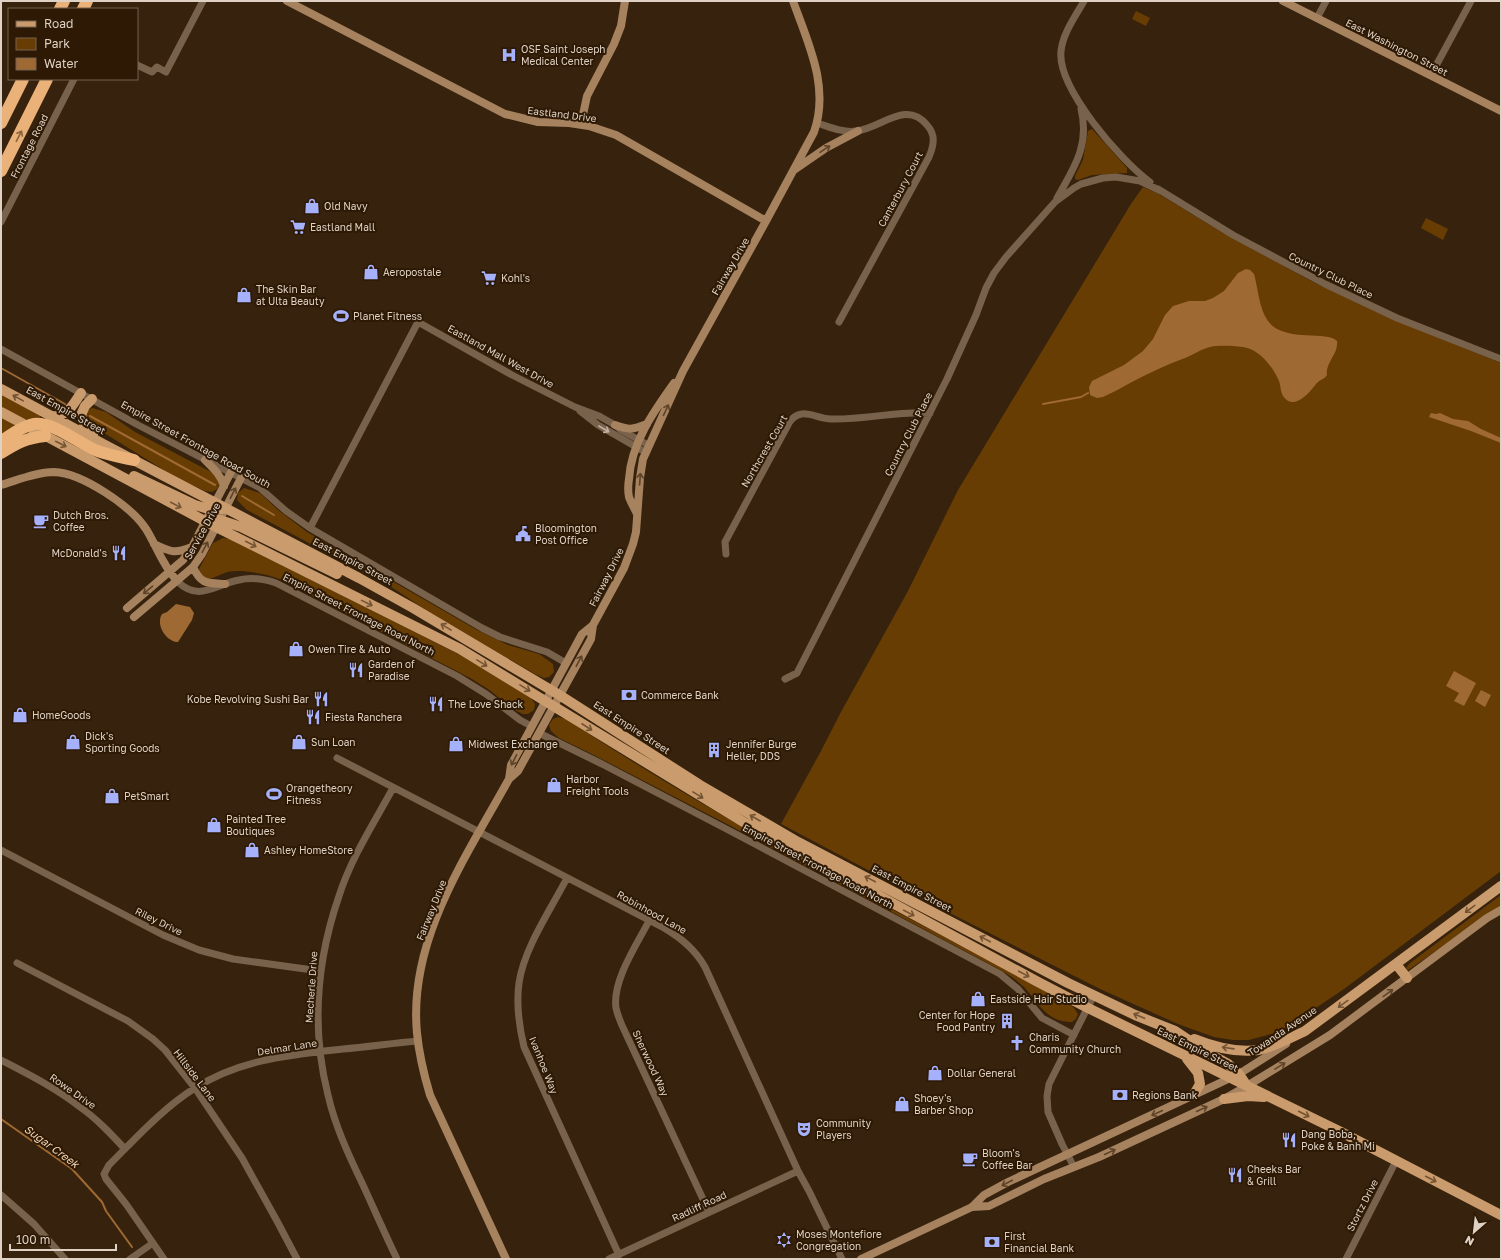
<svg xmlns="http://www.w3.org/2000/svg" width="1502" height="1260" font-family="'Golos Text',sans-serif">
	<rect width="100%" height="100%" fill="#37230d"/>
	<path fill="#683d03" d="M1136,11l14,7 -4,8 -14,-7z
		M1092,129l35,39v5l-35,2 -14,5 -3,-1v-3l8,-16 5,-29z
		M1143,187l14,6 66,40 90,49 70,33 118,48v508l-157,118 -52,35 -17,9 -26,7h-16l-19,-3 -36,-13 -78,-35 -160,-81 -159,-84 40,-73 20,-39 67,-121 50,-101 173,-286z
		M1426,218l22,11 -5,11 -22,-12z
		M1,393l40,22 -2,4h-16l-22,-12z
		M92,408l14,4 29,20 76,40 4,3 5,8 -3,6 -5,3 -7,-1 -33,-16 -84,-52 -3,-8 2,-4z
		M1,417l12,7 1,2 -13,8z
		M244,488l16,5 18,17 29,22 170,98 31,15 31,9 14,10 1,8 -5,5 -5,1 -9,-4 -106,-62 -39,-26 -143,-76 -10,-10 1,-7z
		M223,538l7,1 232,117 69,42 4,6 -1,6 -6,4h-5l-8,-4 -27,-21 -16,-10 -192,-100c-14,-5 -38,-10 -53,-7 -6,2 -11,5 -17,7h-3l-8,-6v-4l14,-26z
		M558,717l8,2c160,106 332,193 501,283l7,6 4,6 -2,5 -4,3c-26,0 -32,-18 -48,-35 -6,-6 -13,-11 -20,-15l-275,-147 -137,-71 -33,-16 -8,-7 -2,-6 4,-6z
		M1501,895v12l-87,59 -6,4 -2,-2 4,-5z"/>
	<path fill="#9e6932" d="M1246,269l4,1 4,4c4,14 5,35 14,47 16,22 59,9 69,20 2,12 -12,22 -10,34 -3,5 -7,4 -11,9 -6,8 -22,28 -33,12 -3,-5 -2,-12 -5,-17 -6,-13 -19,-30 -35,-32 -11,-1 -23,-2 -33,0 -9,2 -17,8 -25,11 -19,7 -38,16 -55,25 -9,5 -18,10 -27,14l-6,1 -7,-3 -1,-8 3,-6 32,-16 19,-14 10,-12 12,-24 8,-9 16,-5h16l8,-3 11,-7 14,-18z
		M1431,413l5,1 4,-1 13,6 15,2 13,8 20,9v5l-30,-12 -42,-14z
		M176,604l14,3 4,6 -2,7 -14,22c-11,0 -23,-17 -16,-28l5,-2z
		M1454,671l22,12 -12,23 -10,-5 5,-8 -13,-7z
		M1481,690l10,5 -6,12 -10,-6z"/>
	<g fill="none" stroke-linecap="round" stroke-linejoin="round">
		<path stroke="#9e6932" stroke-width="2" d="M1,368l64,36
			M1043,404l38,-7 7,-4
			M90,416l125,69
			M242,496l32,19
			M1,1119l71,50 30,33 4,9 26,36"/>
		<path stroke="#79624c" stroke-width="7" d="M1084,1c-9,16 -21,32 -23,50 -4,37 60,110 89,131
			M1317,18l9,-17
			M137,65l15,7 5,-5 9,5 37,-71
			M1431,75l40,-74
			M817,123c13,4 26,10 39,8 24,-2 50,-32 71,-6 9,10 7,20 2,32l-90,165
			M1158,189l75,46 92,49 72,34 104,41
			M1057,198c17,-30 33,-53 24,-89
			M1,222l73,-143
			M1,349l137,76 122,63 26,23 24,17 172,100 18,9 47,15 19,11
			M580,411l18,14 47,27
			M310,528l108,-206 94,53 63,32 24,9 16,9 6,5 27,15
			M726,554l-1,-12 64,-119c11,-18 27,-4 42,-4 33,1 66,-8 99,-6
			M177,581c22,22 39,3 62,-1 12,-3 25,-1 37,3l181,93 29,18 34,26 11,6
			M785,679l12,-6 150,-294 29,-64 10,-27 8,-15 12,-16 49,-55 19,-14 7,-4 22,-6 13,-1 24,4 21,10
			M539,733l63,31 132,69 266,141 18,15 24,29 32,17
			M337,758l327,170c17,10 31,21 41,39l93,204 11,20 33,68
			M393,788c-19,35 -42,70 -54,108 -22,64 -28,132 -11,199 7,31 21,61 35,90 11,24 22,49 34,74
			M1,850l162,85 36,15 34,9 87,12
			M567,878c-16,31 -43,70 -48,105 -3,22 0,43 5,64l95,208
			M649,921c-12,23 -37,60 -33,87 2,9 6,18 10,26l83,178
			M17,963l111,58 25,18 12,11 30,38 47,70 35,63 20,38
			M1,1060c27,14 55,28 79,47 17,12 31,27 45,42
			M1074,1167l-12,-23 -14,-32 -1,-16 2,-12 9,-18 36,-71
			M1,1195l33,29 31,35
			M130,1259l23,-16
			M164,1259l-38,-55 -20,-25 -2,-5 5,-9c27,-27 54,-57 86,-77 46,-29 95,-33 148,-39 25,-2 50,-6 75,-8
			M609,1259l189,-88
			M1346,1259l50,-98"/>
		<path stroke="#a6825f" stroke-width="8" d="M287,1l218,113 33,8 31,1 20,3 27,9 150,86
			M1283,1l218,110
			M581,124l6,-28 27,-52 7,-18 4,-25
			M794,170l32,-22 32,-17
			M615,425c14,5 17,5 32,-1
			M205,460c8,8 16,15 19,26
			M1,485c17,-5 35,-13 53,-13 28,1 77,34 92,57 7,11 12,24 19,35 3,6 8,12 12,17
			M637,514c-2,-5 -6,-11 -8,-17 -1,-5 -1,-12 0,-18 2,-36 25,-68 45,-96
			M154,544c17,8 20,10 38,3
			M193,567c8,18 15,16 32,17
			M127,608l56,-48 9,-13 39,-75
			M134,617l59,-50 9,-13 39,-76
			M509,779l9,-8 73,-132 2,-14 31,-57 9,-24 3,-12 4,-54 3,-19 40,-88 83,-150 48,-89c16,-45 -6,-89 -21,-131
			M972,1207l17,-1 55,-27 55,-22 125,-58 23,-13 83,-51 157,-117 14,-8
			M506,1259l-76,-164c-6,-20 -11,-41 -13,-62 -9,-93 49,-176 92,-254l2,-14 71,-131 11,-9
			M861,1259l111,-52 12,-12 24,-13 231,-108 47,-30"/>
		<path stroke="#ca9b6d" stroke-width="10" d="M1,389l102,55 256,134 54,30 148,88 139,89 98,57 270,141 67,32 40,16 33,22 20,11 11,10 8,12
			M92,399l-7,7 -4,9 4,12 8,8
			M1,412l215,115 244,122 285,174 293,159 50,26 253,124 160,83
			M52,417c17,-2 20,-11 29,-24
			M134,476l61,29 10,3 17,1
			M206,521l14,-1 21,7 96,47
			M1396,964l11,14
			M1194,1039c20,8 43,14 64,11 17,-3 32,-12 47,-19l196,-145
			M1187,1059l11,14 2,11 -7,12
			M1224,1099l24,-3 16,1"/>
		<path stroke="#eab179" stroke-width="12" d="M60,9l4,-8
			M83,9l4,-8
			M1,123l22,-44
			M1,171l46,-92
			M1,441c10,-6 21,-15 33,-17 20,-2 43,18 61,26 12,5 26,7 39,10
			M1,453c16,-10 25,-15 44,-17"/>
	</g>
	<defs><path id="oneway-shaft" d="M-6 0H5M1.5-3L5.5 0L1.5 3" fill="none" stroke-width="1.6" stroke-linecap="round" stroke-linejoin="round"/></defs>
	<use stroke="#8c653e" href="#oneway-shaft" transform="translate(19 136) rotate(-63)"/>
	<g stroke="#5d4328">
		<use href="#oneway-shaft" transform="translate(825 149) rotate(-34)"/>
		<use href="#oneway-shaft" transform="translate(666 410) rotate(-65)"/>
		<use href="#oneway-shaft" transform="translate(640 479) rotate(-86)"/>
		<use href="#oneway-shaft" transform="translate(233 493) rotate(-63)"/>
		<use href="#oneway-shaft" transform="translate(205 547) rotate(-62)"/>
		<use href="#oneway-shaft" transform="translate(148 590) rotate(140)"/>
		<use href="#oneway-shaft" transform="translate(579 661) rotate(-62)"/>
		<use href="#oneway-shaft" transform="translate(514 760) rotate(117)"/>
		<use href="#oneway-shaft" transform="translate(1388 993) rotate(-36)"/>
		<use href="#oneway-shaft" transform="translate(1280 1066) rotate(-31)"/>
		<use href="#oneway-shaft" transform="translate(1202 1109) rotate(-25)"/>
		<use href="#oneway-shaft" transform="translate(1157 1113) rotate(155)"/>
		<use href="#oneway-shaft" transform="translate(1110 1152) rotate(-25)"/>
		<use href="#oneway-shaft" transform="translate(1007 1183) rotate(153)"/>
	</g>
	<g stroke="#745433">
		<use href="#oneway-shaft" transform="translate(18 398) rotate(-151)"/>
		<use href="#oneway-shaft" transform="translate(61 444) rotate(27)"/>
		<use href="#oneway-shaft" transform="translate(176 505) rotate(28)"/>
		<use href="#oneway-shaft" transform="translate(251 544) rotate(27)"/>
		<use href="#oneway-shaft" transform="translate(367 603) rotate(26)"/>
		<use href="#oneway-shaft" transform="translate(446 627) rotate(-149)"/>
		<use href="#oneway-shaft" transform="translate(482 663) rotate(31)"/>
		<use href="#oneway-shaft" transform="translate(525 688) rotate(31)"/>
		<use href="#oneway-shaft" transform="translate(587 727) rotate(33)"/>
		<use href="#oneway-shaft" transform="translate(698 795) rotate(32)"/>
		<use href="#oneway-shaft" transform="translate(755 818) rotate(-150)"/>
		<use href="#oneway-shaft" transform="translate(870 879) rotate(-152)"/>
		<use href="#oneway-shaft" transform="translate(1470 909) rotate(143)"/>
		<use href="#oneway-shaft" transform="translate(909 913) rotate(28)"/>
		<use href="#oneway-shaft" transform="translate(985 939) rotate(-152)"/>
		<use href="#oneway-shaft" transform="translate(1024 974) rotate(28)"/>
		<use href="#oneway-shaft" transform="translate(1343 1004) rotate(144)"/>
		<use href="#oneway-shaft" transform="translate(1139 1016) rotate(-157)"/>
		<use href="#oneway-shaft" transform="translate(1228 1048) rotate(-172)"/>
		<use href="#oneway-shaft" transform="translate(1304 1114) rotate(27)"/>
		<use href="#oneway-shaft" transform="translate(1431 1179) rotate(27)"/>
	</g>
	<use stroke="#c0b0a1" href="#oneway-shaft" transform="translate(604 429) rotate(30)"/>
	<defs>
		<symbol id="hospital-bare" viewBox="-9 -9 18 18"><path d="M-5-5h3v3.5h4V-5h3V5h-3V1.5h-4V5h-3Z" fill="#a6b1fc" stroke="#2d1904" stroke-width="2.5" paint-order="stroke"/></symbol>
		<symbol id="shop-bare" viewBox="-9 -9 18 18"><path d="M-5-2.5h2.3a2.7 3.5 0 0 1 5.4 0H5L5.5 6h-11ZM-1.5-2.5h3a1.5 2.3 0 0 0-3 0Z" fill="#a6b1fc" stroke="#2d1904" stroke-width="2.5" paint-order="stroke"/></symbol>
		<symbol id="supermarket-bare" viewBox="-9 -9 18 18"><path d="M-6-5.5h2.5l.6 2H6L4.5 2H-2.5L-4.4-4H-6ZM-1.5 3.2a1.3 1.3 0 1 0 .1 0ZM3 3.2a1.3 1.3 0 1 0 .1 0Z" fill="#a6b1fc" stroke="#2d1904" stroke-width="2.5" paint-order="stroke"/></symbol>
		<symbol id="stadium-bare" viewBox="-9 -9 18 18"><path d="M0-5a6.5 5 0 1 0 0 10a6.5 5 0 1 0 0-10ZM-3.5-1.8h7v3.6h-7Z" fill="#a6b1fc" stroke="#2d1904" stroke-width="2.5" paint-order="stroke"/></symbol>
		<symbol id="cafe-bare" viewBox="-9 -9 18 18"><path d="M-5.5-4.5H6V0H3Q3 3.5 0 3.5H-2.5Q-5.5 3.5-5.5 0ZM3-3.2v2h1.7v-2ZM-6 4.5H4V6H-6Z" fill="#a6b1fc" stroke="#2d1904" stroke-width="2.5" paint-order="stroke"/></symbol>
		<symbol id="civic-bare" viewBox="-9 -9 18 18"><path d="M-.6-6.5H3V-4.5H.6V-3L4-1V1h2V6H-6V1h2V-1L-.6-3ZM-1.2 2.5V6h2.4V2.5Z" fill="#a6b1fc" stroke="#2d1904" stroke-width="2.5" paint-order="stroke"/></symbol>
		<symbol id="restaurant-bare" viewBox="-9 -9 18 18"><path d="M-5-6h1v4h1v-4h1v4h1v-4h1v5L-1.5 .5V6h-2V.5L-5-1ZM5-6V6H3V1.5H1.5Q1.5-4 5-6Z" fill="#a6b1fc" stroke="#2d1904" stroke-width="2.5" paint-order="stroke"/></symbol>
		<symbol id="bank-bare" viewBox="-9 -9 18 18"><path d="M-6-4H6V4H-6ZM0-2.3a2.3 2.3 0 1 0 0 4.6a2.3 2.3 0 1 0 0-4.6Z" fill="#a6b1fc" stroke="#2d1904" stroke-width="2.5" paint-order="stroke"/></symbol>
		<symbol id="building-bare" viewBox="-9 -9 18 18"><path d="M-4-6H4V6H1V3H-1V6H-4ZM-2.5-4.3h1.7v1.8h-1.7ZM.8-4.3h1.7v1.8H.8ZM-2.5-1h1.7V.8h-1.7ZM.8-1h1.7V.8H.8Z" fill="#a6b1fc" stroke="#2d1904" stroke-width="2.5" paint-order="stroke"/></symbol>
		<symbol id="church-bare" viewBox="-9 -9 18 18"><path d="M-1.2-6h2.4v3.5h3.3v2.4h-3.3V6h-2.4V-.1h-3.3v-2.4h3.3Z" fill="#a6b1fc" stroke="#2d1904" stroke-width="2.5" paint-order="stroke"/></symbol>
		<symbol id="theatre-bare" viewBox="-9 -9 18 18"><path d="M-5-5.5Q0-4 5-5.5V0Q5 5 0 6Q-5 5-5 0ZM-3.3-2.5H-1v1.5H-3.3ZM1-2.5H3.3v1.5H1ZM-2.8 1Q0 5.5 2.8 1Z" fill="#a6b1fc" stroke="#2d1904" stroke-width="2.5" paint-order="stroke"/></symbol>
		<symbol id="synagogue-bare" viewBox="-9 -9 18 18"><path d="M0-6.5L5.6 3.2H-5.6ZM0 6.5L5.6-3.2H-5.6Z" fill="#a6b1fc" stroke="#2d1904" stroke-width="2.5" paint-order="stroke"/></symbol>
	</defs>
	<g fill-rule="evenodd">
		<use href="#hospital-bare" x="498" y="44" width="22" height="22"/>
		<use href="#shop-bare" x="301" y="195" width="22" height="22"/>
		<use href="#supermarket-bare" x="287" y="216" width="22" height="22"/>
		<use href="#shop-bare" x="360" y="261" width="22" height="22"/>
		<use href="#supermarket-bare" x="478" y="267" width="22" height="22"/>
		<use href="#shop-bare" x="233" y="284" width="22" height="22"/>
		<use href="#stadium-bare" x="330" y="305" width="22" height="22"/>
		<use href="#cafe-bare" x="30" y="510" width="22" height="22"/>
		<use href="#civic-bare" x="512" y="523" width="22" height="22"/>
		<use href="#restaurant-bare" x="108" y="542" width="22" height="22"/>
		<use href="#shop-bare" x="285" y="638" width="22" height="22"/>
		<use href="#restaurant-bare" x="345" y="659" width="22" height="22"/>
		<use href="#bank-bare" x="618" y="684" width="22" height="22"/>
		<use href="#restaurant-bare" x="310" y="688" width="22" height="22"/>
		<use href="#restaurant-bare" x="425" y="693" width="22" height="22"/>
		<use href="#shop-bare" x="9" y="704" width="22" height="22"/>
		<use href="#restaurant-bare" x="302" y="706" width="22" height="22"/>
		<use href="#shop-bare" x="62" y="731" width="22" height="22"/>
		<use href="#shop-bare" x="288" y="731" width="22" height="22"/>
		<use href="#shop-bare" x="445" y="733" width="22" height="22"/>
		<use href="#building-bare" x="703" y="739" width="22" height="22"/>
		<use href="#shop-bare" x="543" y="774" width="22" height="22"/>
		<use href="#stadium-bare" x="263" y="783" width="22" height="22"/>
		<use href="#shop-bare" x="101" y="785" width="22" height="22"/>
		<use href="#shop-bare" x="203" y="814" width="22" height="22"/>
		<use href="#shop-bare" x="241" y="839" width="22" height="22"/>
		<use href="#shop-bare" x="967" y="988" width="22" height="22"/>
		<use href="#building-bare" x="996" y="1010" width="22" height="22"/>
		<use href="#church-bare" x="1006" y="1032" width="22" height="22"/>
		<use href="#shop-bare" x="924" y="1062" width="22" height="22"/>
		<use href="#bank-bare" x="1109" y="1084" width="22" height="22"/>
		<use href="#shop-bare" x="891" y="1093" width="22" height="22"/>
		<use href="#theatre-bare" x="793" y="1118" width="22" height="22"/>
		<use href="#restaurant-bare" x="1278" y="1129" width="22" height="22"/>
		<use href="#cafe-bare" x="959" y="1148" width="22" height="22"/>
		<use href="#restaurant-bare" x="1224" y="1164" width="22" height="22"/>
		<use href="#synagogue-bare" x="773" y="1229" width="22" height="22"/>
		<use href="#bank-bare" x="981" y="1231" width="22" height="22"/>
	</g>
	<g text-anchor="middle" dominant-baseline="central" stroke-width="4" stroke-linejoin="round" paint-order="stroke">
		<g font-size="10" fill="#dfd2c5" stroke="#2d1904">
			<text transform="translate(1397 47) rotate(27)">East Washington Street</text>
			<text transform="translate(562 114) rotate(7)">Eastland Drive</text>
			<text transform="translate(29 146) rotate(-63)">Frontage Road</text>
			<text transform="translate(900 189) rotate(-62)">Canterbury Court</text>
			<text transform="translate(730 266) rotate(-60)">Fairway Drive</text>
			<text transform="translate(1331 275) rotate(26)">Country Club Place</text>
			<text transform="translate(501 356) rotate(29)">Eastland Mall West Drive</text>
			<text transform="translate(66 410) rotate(29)">East Empire Street</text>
			<text transform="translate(908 434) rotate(-63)">Country Club Place</text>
			<text transform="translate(196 444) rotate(29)">Empire Street Frontage Road South</text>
			<text transform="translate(764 451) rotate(-60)">Northcrest Court</text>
			<text transform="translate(202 531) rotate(-61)">Service Drive</text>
			<text transform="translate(353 561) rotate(28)">East Empire Street</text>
			<text transform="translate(606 577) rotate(-63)">Fairway Drive</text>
			<text transform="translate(359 614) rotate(27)">Empire Street Frontage Road North</text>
			<text transform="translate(632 727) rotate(33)">East Empire Street</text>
			<text transform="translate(818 866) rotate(28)">Empire Street Frontage Road North</text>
			<text transform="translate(912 888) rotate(28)">East Empire Street</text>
			<text transform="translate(431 910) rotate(-68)">Fairway Drive</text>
			<text transform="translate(652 912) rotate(29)">Robinhood Lane</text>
			<text transform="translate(159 921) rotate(26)">Riley Drive</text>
			<text transform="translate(311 987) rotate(-86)">Mecherle Drive</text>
			<text transform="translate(1282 1031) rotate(-34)">Towanda Avenue</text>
			<text transform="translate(287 1047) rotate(-9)">Delmar Lane</text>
			<text transform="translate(1198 1049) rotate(26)">East Empire Street</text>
			<text transform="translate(651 1063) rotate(65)">Sherwood Way</text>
			<text transform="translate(544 1065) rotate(68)">Ivanhoe Way</text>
			<text transform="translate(195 1075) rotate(53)">Hillside Lane</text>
			<text transform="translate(73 1091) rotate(35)">Rowe Drive</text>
			<text transform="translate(1362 1205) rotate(-63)">Stortz Drive</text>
			<text transform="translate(699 1206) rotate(-25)">Radliff Road</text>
		</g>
		<g font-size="10" fill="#dfd2c5" stroke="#2d1904" text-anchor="start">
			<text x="521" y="49">OSF Saint Joseph<tspan x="521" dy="12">Medical Center</tspan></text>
			<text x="324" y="206">Old Navy</text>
			<text x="310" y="227">Eastland Mall</text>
			<text x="383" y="272">Aeropostale</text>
			<text x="501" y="278">Kohl's</text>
			<text x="256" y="289">The Skin Bar<tspan x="256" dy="12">at Ulta Beauty</tspan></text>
			<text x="353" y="316">Planet Fitness</text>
			<text x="53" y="515">Dutch Bros.<tspan x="53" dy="12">Coffee</tspan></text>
			<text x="535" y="528">Bloomington<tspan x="535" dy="12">Post Office</tspan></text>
			<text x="107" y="553" text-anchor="end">McDonald's</text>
			<text x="308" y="649">Owen Tire &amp; Auto</text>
			<text x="368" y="664">Garden of<tspan x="368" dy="12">Paradise</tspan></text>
			<text x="641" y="695">Commerce Bank</text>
			<text x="309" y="699" text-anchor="end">Kobe Revolving Sushi Bar</text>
			<text x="448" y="704">The Love Shack</text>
			<text x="32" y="715">HomeGoods</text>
			<text x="325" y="717">Fiesta Ranchera</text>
			<text x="85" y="736">Dick's<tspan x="85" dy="12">Sporting Goods</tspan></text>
			<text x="311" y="742">Sun Loan</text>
			<text x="468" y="744">Midwest Exchange</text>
			<text x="726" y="744">Jennifer Burge<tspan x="726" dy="12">Heller, DDS</tspan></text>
			<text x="566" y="779">Harbor<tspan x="566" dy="12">Freight Tools</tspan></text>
			<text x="286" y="788">Orangetheory<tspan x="286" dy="12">Fitness</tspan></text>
			<text x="124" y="796">PetSmart</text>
			<text x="226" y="819">Painted Tree<tspan x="226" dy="12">Boutiques</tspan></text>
			<text x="264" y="850">Ashley HomeStore</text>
			<text x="990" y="999">Eastside Hair Studio</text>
			<text x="995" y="1015" text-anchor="end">Center for Hope<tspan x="995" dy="12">Food Pantry</tspan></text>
			<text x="1029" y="1037">Charis<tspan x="1029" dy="12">Community Church</tspan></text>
			<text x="947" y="1073">Dollar General</text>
			<text x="1132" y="1095">Regions Bank</text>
			<text x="914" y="1098">Shoey's<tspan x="914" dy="12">Barber Shop</tspan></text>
			<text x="816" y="1123">Community<tspan x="816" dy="12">Players</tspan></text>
			<text x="1301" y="1134">Dang Boba,<tspan x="1301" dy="12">Poke &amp; Banh Mi</tspan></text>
			<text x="982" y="1153">Bloom's<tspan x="982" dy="12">Coffee Bar</tspan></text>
			<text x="1247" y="1169">Cheeks Bar<tspan x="1247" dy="12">&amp; Grill</tspan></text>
			<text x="796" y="1234">Moses Montefiore<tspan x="796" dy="12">Congregation</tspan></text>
			<text x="1004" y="1236">First<tspan x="1004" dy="12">Financial Bank</tspan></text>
		</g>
		<g font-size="11" font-style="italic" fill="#f4d6b9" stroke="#2d1904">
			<text transform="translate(52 1146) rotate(36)">Sugar Creek</text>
		</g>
	</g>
	<rect width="1502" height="1260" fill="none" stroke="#dfd2c5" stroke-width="4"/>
	<rect x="8" y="8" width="130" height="72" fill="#2d1904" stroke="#746351"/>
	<rect x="16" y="21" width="20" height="6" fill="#ca9b6d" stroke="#746351"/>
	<text x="44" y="28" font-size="12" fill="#dfd2c5">Road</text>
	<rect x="16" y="38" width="20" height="12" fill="#683d03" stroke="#746351"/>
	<text x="44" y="48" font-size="12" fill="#dfd2c5">Park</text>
	<rect x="16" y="58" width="20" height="12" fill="#9e6932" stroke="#746351"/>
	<text x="44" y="68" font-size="12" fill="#dfd2c5">Water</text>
	<g transform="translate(1474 1232) rotate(208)" stroke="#2d1904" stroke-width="3" paint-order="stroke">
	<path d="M0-3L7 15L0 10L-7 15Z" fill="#dfd2c5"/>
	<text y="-6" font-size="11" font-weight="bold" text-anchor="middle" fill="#dfd2c5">N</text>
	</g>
	<path d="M10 1244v6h106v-6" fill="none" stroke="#dfd2c5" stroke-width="2"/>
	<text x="16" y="1244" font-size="12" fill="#dfd2c5" stroke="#2d1904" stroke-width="3" paint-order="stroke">100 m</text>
</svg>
